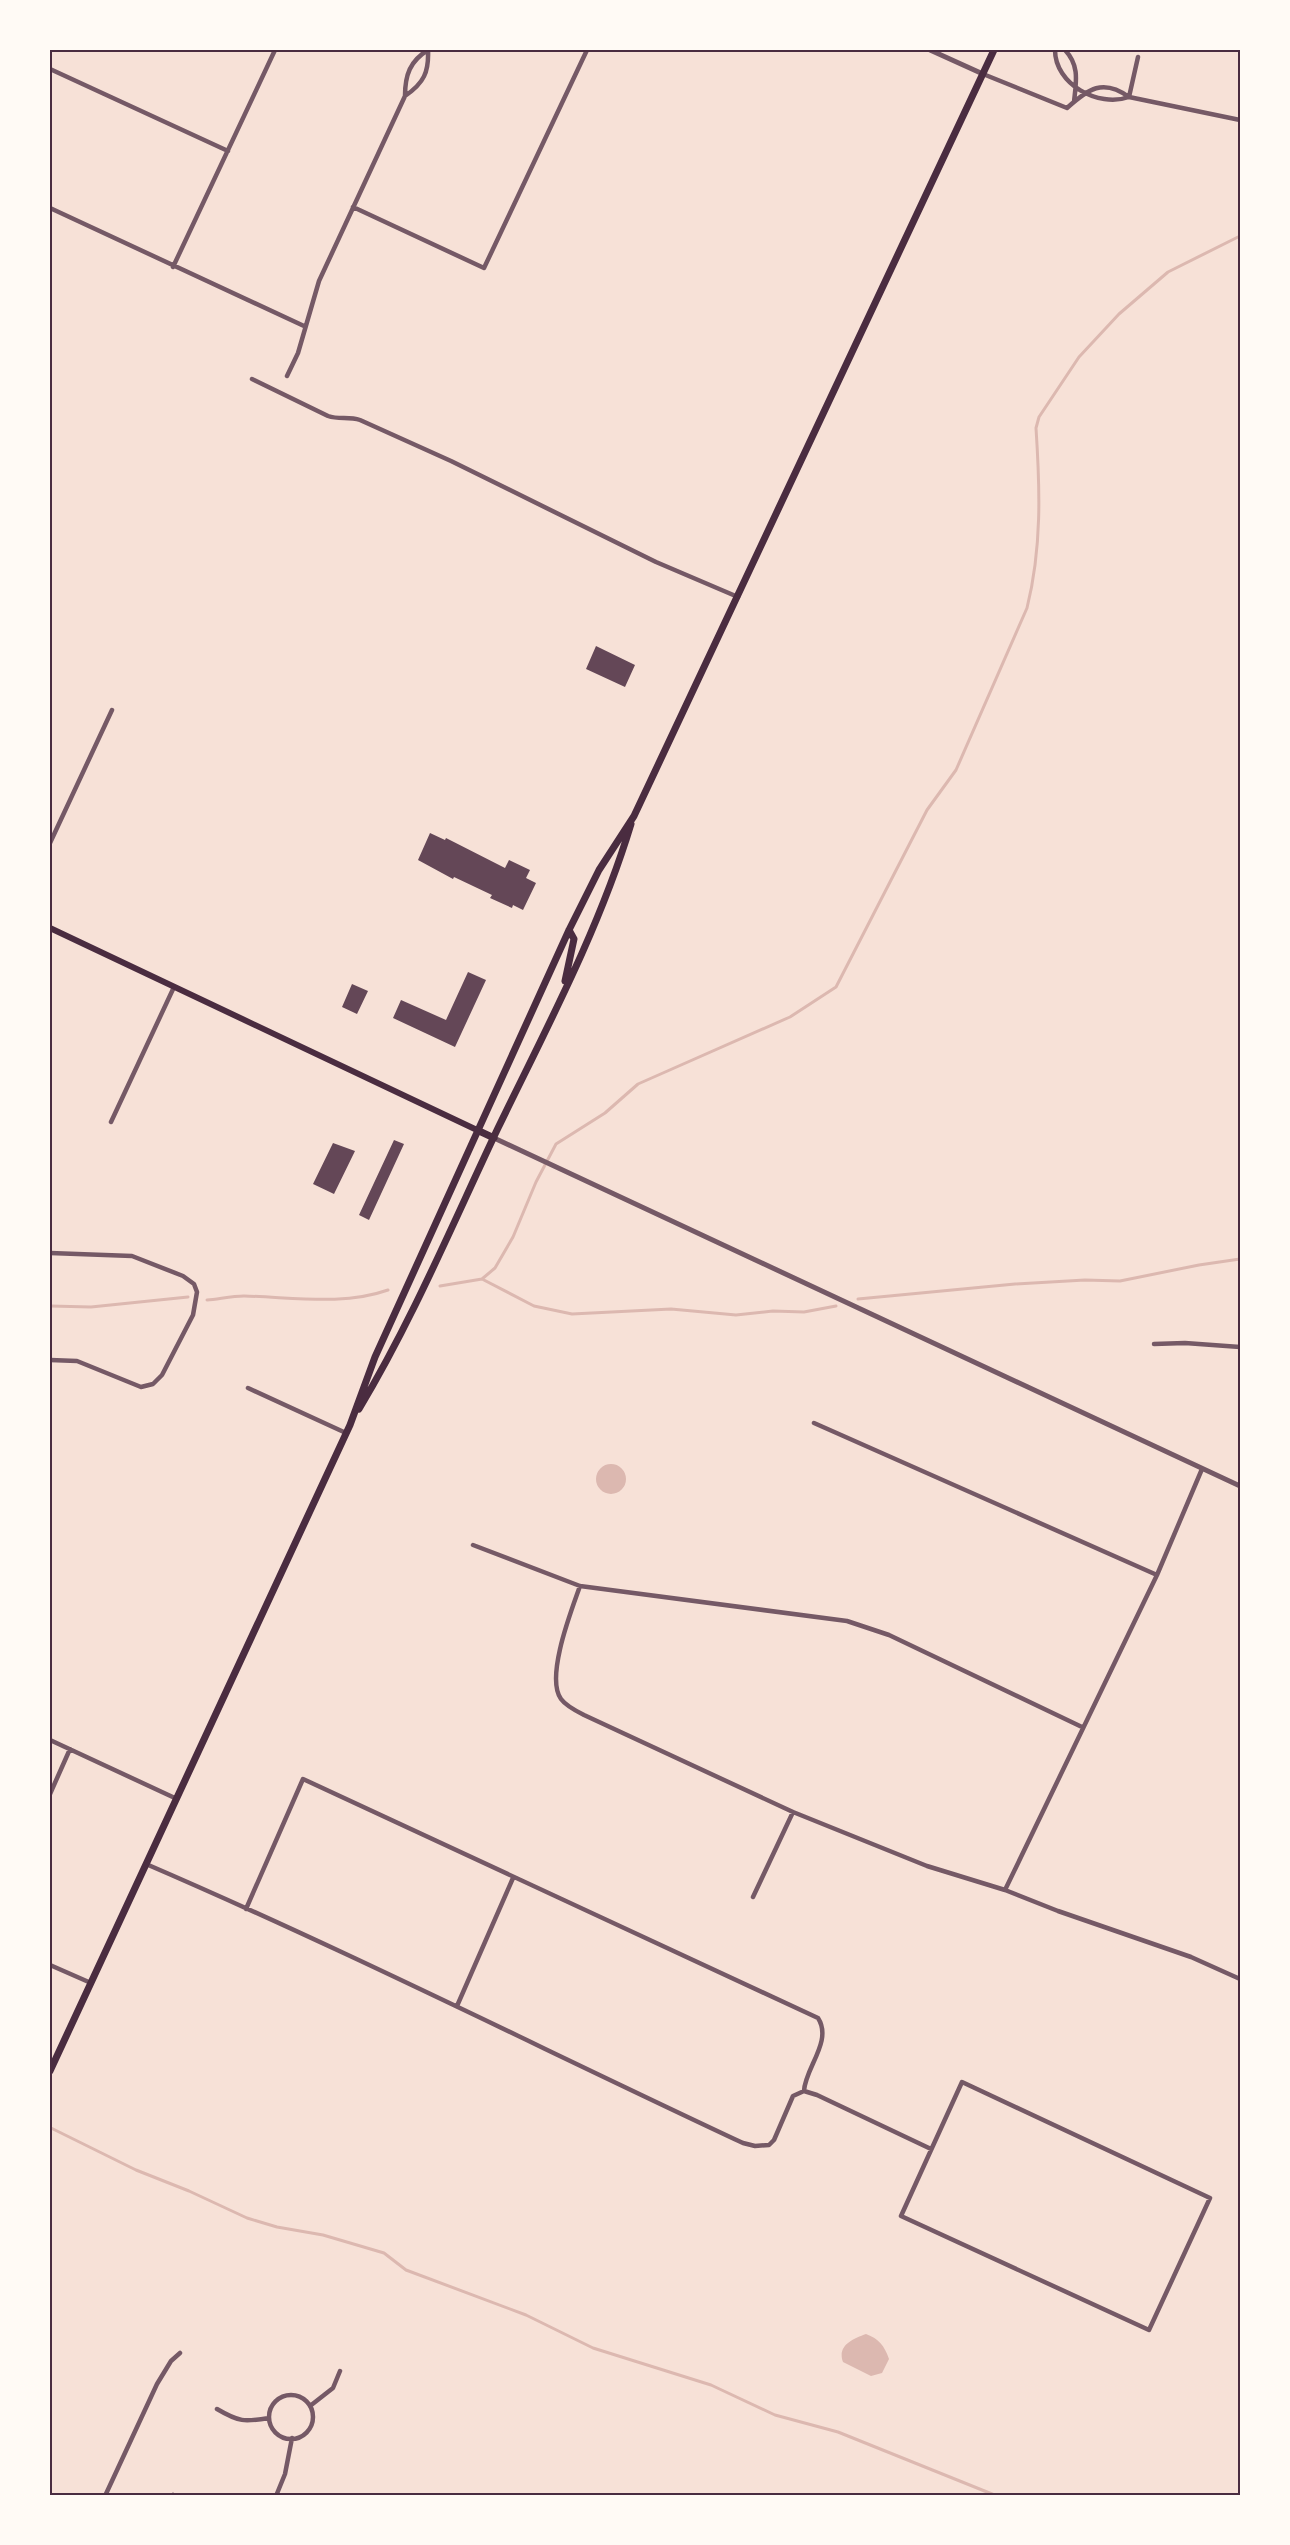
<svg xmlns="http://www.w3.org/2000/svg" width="1290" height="2545" font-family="Inter,sans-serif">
	<rect width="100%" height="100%" fill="#f7e1d7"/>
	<path fill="#dcb8b0" d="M596 1479a15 15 0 1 1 30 0a15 15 0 1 1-30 0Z
		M866,2334c13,5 18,11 23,25l-7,14 -11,3 -28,-14c-6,-16 9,-23 23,-28z"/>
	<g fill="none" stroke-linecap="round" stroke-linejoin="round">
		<path stroke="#dcb8b0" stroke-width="3" d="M482,1279l52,27 38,8 99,-5 65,6 37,-4 31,1 32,-6
			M440,1286l42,-7 13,-11 18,-31 23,-55 20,-38 49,-31 33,-29 152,-67 46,-30 91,-177 29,-40 71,-162c15,-60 13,-119 9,-180l3,-11 40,-60 40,-43 49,-42 72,-36
			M858,1299l157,-15 70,-4 35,1 79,-16 41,-6
			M207,1300c12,-1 25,-4 37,-4 48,1 99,10 144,-6
			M50,1306l41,1 97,-10
			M51,2128l85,42 53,21 58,27 30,9 46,8 61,18 22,17 120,45 67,33 118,37 64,30 63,17 159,64"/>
	</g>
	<path fill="#644757" d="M596,646l39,19 -10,22 -39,-18z
		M430,833l15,7 1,-2 59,30 4,-8 21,10 -4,8 10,5 -13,27 -10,-5 -1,3 -22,-10 2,-3 -38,-18 -1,2 -35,-19z
		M468,972l18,8 -31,67 -62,-29 8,-18 45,20z
		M352,984l16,7 -11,23 -15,-7z
		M394,1140l10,4 -35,76 -10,-5z
		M333,1143l22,8 -21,43 -21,-10z"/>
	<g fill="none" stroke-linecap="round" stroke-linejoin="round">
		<path stroke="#755966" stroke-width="4.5" d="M1055,50c0,34 43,58 74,47
			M1065,50c15,16 11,32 9,52
			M50,69l178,82
			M983,74l84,34c21,-19 36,-30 62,-11l111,23
			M405,96c19,-13 24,-24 23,-46
			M1129,97l9,-40
			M353,207l131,61 103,-218
			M50,208l254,118
			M173,267l102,-217
			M287,376l11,-23 21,-72 86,-185c0,-21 5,-35 23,-46
			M252,379l76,37c11,4 21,0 32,4l91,41 205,101 82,35
			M50,843l62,-133
			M111,1122l63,-135
			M50,1253l82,3 51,20 11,8 3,8 -4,23 -31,60 -9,9 -12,3 -64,-26 -27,-1
			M1154,1344l31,-1 55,4
			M248,1388l98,45
			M814,1423l343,152
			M473,1545l107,41 267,35 42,14 193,92
			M580,1586c-8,23 -35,91 -19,113 5,7 15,12 23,16l209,97 134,54 78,24 53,21 133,46 49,22
			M50,1740l127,59
			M50,1794l20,-45
			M146,1864c202,87 398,186 597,279l12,3 14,-1 5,-5 19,-44 11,-5 13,4 114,54
			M1005,1890l152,-315 45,-106
			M753,1897l40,-85
			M246,1909l57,-130 515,239c15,23 -13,50 -14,73
			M50,1965l41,18
			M457,2006l56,-128
			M962,2082l248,116 -61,132 -248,-114z
			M269 2417a22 22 0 1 1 44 0a22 22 0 1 1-44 0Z
			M310,2406l23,-18 7,-17
			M217,2409c22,13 27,13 52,9
			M173,2495l1,1
			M105,2496l52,-112 14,-23 9,-8
			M276,2496l9,-22 7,-36"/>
		<path stroke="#755966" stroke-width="5" d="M930,50l53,24
			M494,1138l746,348"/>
		<path stroke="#4a2c40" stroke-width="6" d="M50,928l427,202"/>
		<path stroke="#4a2c40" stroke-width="7" d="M565,981l9,-42 -5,-9
			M477,1130l17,8
			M359,1409c54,-90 94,-186 139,-281 48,-99 101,-198 133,-304
			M50,2071l300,-646 25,-68 194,-427 30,-60 35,-54 360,-766"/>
	</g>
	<rect width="1290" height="2545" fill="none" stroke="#fffaf5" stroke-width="102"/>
	<rect x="51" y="51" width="1188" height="2443" fill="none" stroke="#4a2c40" stroke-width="2"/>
</svg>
